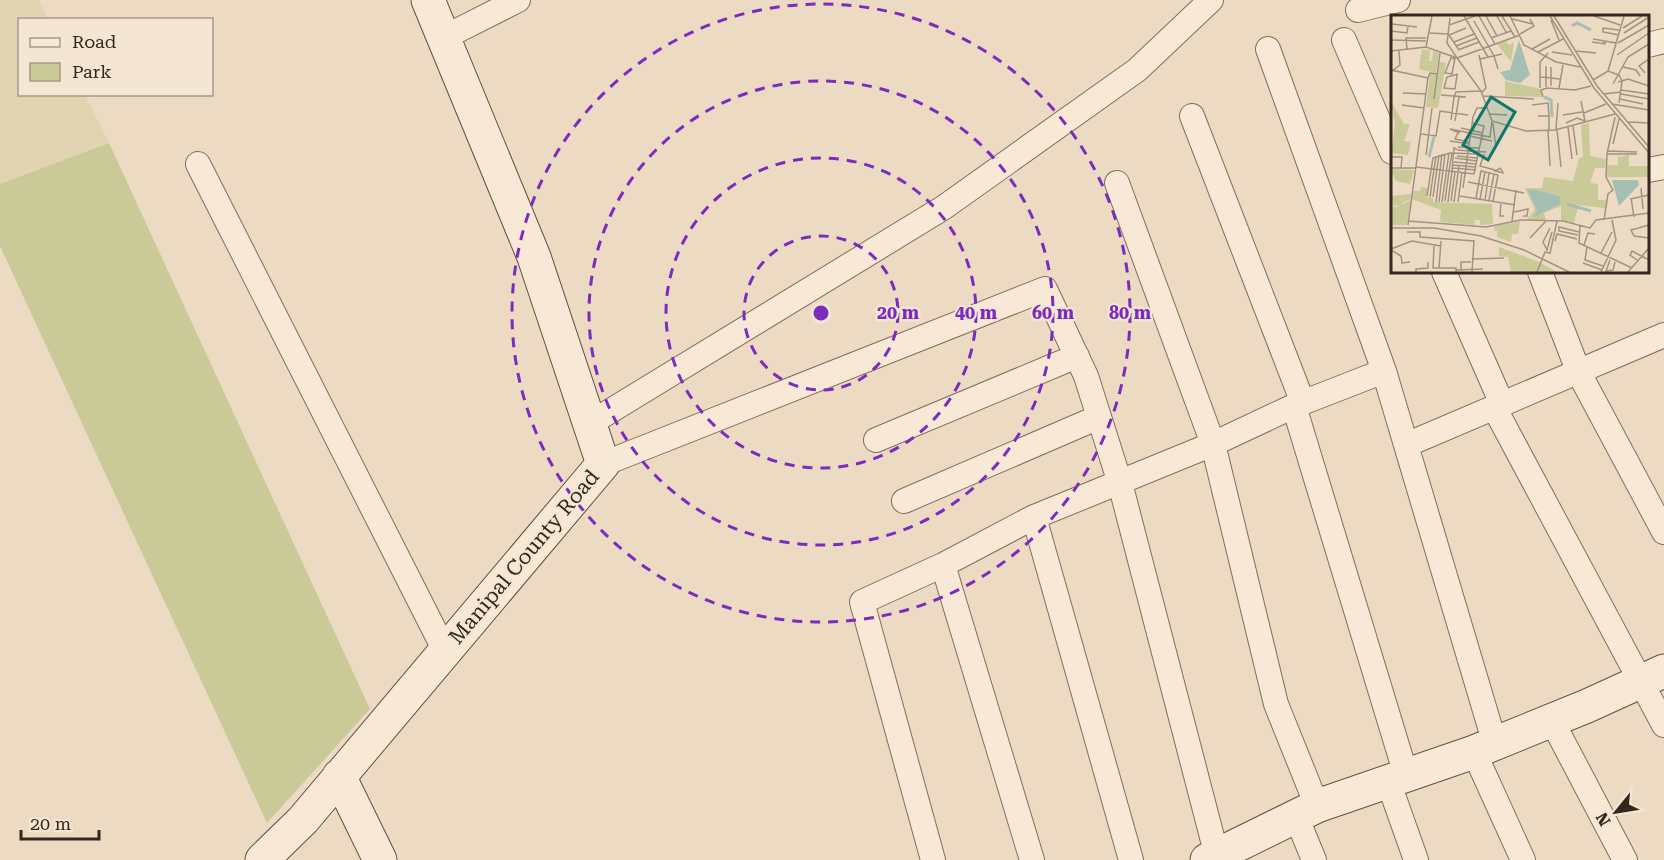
<svg xmlns="http://www.w3.org/2000/svg" width="1664" height="860" font-family="'Roboto Serif',serif">
	<rect width="100%" height="100%" fill="#ecdac3"/>
	<path fill="#e2d3b1" d="M0,0h39l9,19 -28,1v74l65,1 24,48 -109,41z"/>
	<path fill="#cac998" d="M109,143l261,566 -103,114 -267,-577v-62z"/>
	<g fill="none" stroke-linecap="round" stroke-linejoin="round">
		<defs>
			<path id="street" d="M1358,10l40,-10
				M443,38l75,-38
				M1344,40l48,112
				M1648,45l16,-4
				M1268,49l116,322
				M1192,116l111,287
				M198,164l247,487
				M1648,170l16,-3
				M1117,183l96,261 63,260 41,102
				M1444,272l58,132
				M1540,272l39,101 85,159
				M1294,406l112,369
				M1494,407l170,318
				M589,424l354,-216 194,-138 74,-70
				M876,440l201,-84
				M1406,445l258,-110
				M603,464l442,-175 41,87 34,107 98,377
				M904,501l195,-84
				M1034,517l97,343
				M943,565l89,295
				M1552,721l73,139
				M1474,752l49,108
				M1388,781l28,79
				M1296,816l18,44
				M933,860l-71,-258 81,-37 91,-48 179,-73 81,-38 90,-35 111,373"/>
			<path id="secondary" d="M339,776l41,84
				M262,860l41,-40 300,-356 -69,-207 -106,-257
				M1207,860l110,-54 157,-54 113,-46 77,-35"/>
		</defs>
		<use href="#street" stroke="#866c5b" stroke-width="26"/>
		<use href="#secondary" stroke="#684d3e" stroke-width="35"/>
		<use href="#street" stroke="#f7e9d6" stroke-width="24"/>
		<use href="#secondary" stroke="#f7e9d6" stroke-width="33"/>
	</g>
	<g fill="none" stroke="#7b2cbf" stroke-width="3" stroke-dasharray="10 8">
		<circle cx="821" cy="313" r="77"/>
		<circle cx="821" cy="313" r="155"/>
		<circle cx="821" cy="313" r="232"/>
		<circle cx="821" cy="313" r="309"/>
	</g>
	<g text-anchor="middle" dominant-baseline="central" stroke-width="4.5" stroke-linejoin="round" paint-order="stroke">
		<g font-size="21" fill="#36271e" stroke="#f4e6d3">
			<text transform="translate(524 557) rotate(-50)">Manipal County Road</text>
		</g>
	</g>
	<g transform="translate(1391 15)">
		<rect width="258" height="258" fill="#ecdac3"/>
		<path d="M116,26l1,4 6,-3 -3,20 -14,-18zM31,34l8,1 -1,11h3l1,-10 6,2 -3,20 -17,-4zM48,47l7,1 -8,45 -12,-1 4,-33 8,1zM114,66l35,8 3,8 -38,-1zM0,87l13,22h6l-6,17 7,1 -3,13 -17,-2 4,-29zM198,108l1,33 16,3 -1,9h-10l-5,15 8,1v16h9l-2,8 -37,-4 10,3 -4,16 -13,-2v-15l-17,7 2,8 -20,-1 9,-10 -10,-22h17l2,-11 29,4 6,-23 4,-1 -2,-32zM142,174l27,7v8l-27,14 4,-8 -10,-20zM238,140v11h20v11h-42v-12h11v-8zM0,154l23,1 -4,14 -14,-3zM30,172l6,1v9l6,1v4l59,2 1,20 -13,1v-5h-5l-1,5 -34,-3 1,-12 -29,-11 1,-8h7zM20,179v5l-7,3 -3,3 10,-5 -4,25h-16v-19l5,1 4,-1 -9,-1v-9zM129,207l-2,12h-6l-1,8 -14,-5v-6h-3v-6zM108,232l40,15 18,10h-46l-3,-15 -9,-1z" fill="#cac998" fill-rule="evenodd"/>
		<path d="M128,25l11,35 -10,8 -14,-3 -6,-8 10,-2zM221,165h26l1,5 -20,21zM142,174l27,7v8l-27,14 4,-8 -10,-20z" fill="#a5bfb4"/>
		<path fill="none" stroke="#a5bfb4" stroke-width="3" d="M181,11l5,-3 14,7M153,82l7,3 1,17M38,142l5,-20M176,189l24,7"/>
		<path fill="none" stroke="#a39281" stroke-width="1.5" d="M73,1l24,41M88,1l16,28M95,1l11,20M106,1l9,16M111,1l13,21M119,1l14,29 32,17 24,5M159,1l44,72 55,65M163,1l43,70 52,61M203,1l26,9M59,3l-3,25 10,15 63,-23M121,4l21,5M160,5l8,20M83,6l20,35 4,13M1,9l25,3M58,10l26,-9M232,13l19,-12M0,16l16,2 1,-7M39,18l18,1M233,18l25,-16M129,19l14,-8 -4,-7M228,20l-16,-3v-4l16,2M100,23l20,-7M202,24l23,4M0,25l35,1M63,27l20,-8M201,27l13,2v-2l-3,2M227,28l31,-18M65,31l21,-8M35,32l6,-31M16,34l-1,-11h20M141,34l18,-10M67,35l21,-8M68,35l-10,-15 17,-7M0,36l35,-4 31,11 24,33 11,30 34,10 29,-1 60,-16M184,36l21,2M147,37l25,-13M161,37l20,3M88,40l7,33 -4,4M226,40l32,-22M64,44l-4,-1 -6,15 7,1 3,-16M89,44l22,-5M155,51v21M160,52v19M232,52l13,3 4,6M0,55l37,8M1,56l8,-6 -1,-14M217,56l16,-55M254,58l-6,-7 10,-7M66,60l-2,14 -11,-1 3,-11 11,-3M149,62l20,2M202,65l15,-9 11,4 3,6 -3,22M227,67l10,-3 21,7M222,69l15,-27 21,-13M149,73v-26l8,-9M168,73l4,-23M230,75l28,4M12,78l23,1M212,79l18,-2M230,79l28,5M50,80l25,2M92,81l51,3M63,82l2,-5 25,-1M152,82l-2,-7 6,-2 28,2 16,-4M43,84l6,-46M229,84l23,5M190,86l4,20M221,89l37,6M11,90l22,3M141,90l16,-2 1,13M193,98l22,-9M98,99l18,1M172,100l19,-3M147,101h11v14M60,105l3,-23M64,106l4,-24M237,107l21,1M102,108l3,25M175,108l11,-5 8,3M182,111l4,29M177,112l4,32M70,113l22,5M165,114l2,-26M157,115l2,36M166,115l4,37M67,118l-3,6 14,3M69,118l-10,-4 40,8 2,-16M30,119l15,2 4,-25 28,4M79,121l22,5M59,126l19,3M222,129l6,-25M67,132l21,1M66,135l29,2M216,136l30,1M93,139l-4,12 15,4M216,139l8,-37M35,140l6,-47M66,141l20,2M0,142h11l-1,11M64,143l22,3M63,147l22,2M62,150l22,2M25,152l58,7 10,-48 -12,-3M0,153h25M62,153l23,2M110,154l2,4 -8,-2 6,-3M58,156l3,-18M61,156l2,-23 3,1M77,167l56,11M72,173l10,-71 4,-9h10M250,173l2,21M36,181l6,-38 17,-5 28,1M69,181l55,9M39,182l6,-41M42,182l6,-42M85,183l5,-27 17,4 -5,26M240,183l3,19M89,184l5,-27M239,184l19,-4M94,185l4,-27M98,185l5,-26M54,186l4,-30M60,186l4,-29M45,187l6,-48M48,187l6,-48M51,187l7,-49M57,187l4,-31M63,187l5,-36M67,187l4,-30M110,187l-1,14h4M123,197l14,-3 -1,7h-4M213,205l4,-26 5,-4 -7,-13 1,-23h30M17,206l78,6 35,-7 42,1 27,7 6,-8 53,-7M121,206l4,-31M17,210l20,-147 2,-5 7,1M189,210l-1,18 53,25M258,210l-18,5 3,6 15,2M0,213h43l47,8 43,14 45,22M159,213l-7,14 4,8 5,-18M16,217h13v5l54,4 -2,31M187,220l-19,-4v-4l20,5M139,223l16,-17M164,226l2,-7 20,5M193,230l4,-12 7,1M43,231l-1,22h23v4M196,232l-2,13 18,6M0,234l21,-8 29,5M0,235l10,6 1,7 8,-1M210,238l11,-21M81,244l32,-1M219,245l-4,11 7,-1 2,-8M246,245l-7,-5 2,-4 17,9M192,248l19,7M48,253l2,-27M65,255l27,-1M70,256v-9h10M25,257v-3l12,-1v-6M146,257l8,-20 5,1 7,-32M210,257l15,-32 -4,-20M237,257l21,-24"/>
		<path fill="#0f766e" fill-opacity="0.15" stroke="#0f766e" stroke-width="3" d="M100,82l24,15 -27,48 -25,-15z"/>
		<rect width="258" height="258" fill="none" stroke="#36271e" stroke-width="3"/>
	</g>
	<circle cx="821" cy="313" r="9" fill="#7b2cbf" stroke="#f4e6d3" stroke-width="3"/>
	<g font-size="18" text-anchor="middle" font-weight="bold" fill="#7b2cbf" stroke="#f4e6d3" stroke-width="4.5" stroke-linejoin="round" paint-order="stroke">
		<text x="898" y="319">20 m</text>
		<text x="976" y="319">40 m</text>
		<text x="1053" y="319">60 m</text>
		<text x="1130" y="319">80 m</text>
	</g>
	<rect x="18" y="18" width="195" height="78" fill="#f4e6d3" stroke="#a89a8b" stroke-width="1.5"/>
	<rect x="30" y="38" width="30" height="9" fill="#f7e9d6" stroke="#a89a8b" stroke-width="1.5"/>
	<text x="72" y="48" font-size="18" fill="#36271e">Road</text>
	<rect x="30" y="63" width="30" height="18" fill="#cac998" stroke="#a89a8b" stroke-width="1.5"/>
	<text x="72" y="78" font-size="18" fill="#36271e">Park</text>
	<g transform="translate(1616 812) rotate(240)" stroke="#f4e6d3" stroke-width="4.5" paint-order="stroke">
	<path d="M0-4.5L10 22L0 15L-10 22Z" fill="#36271e"/>
	<text y="-9" font-size="16" font-weight="bold" text-anchor="middle" fill="#36271e">N</text>
	</g>
	<path d="M21 830v9h78v-9" fill="none" stroke="#36271e" stroke-width="3"/>
	<text x="30" y="830" font-size="18" fill="#36271e" stroke="#f4e6d3" stroke-width="4.5" paint-order="stroke">20 m</text>
</svg>
